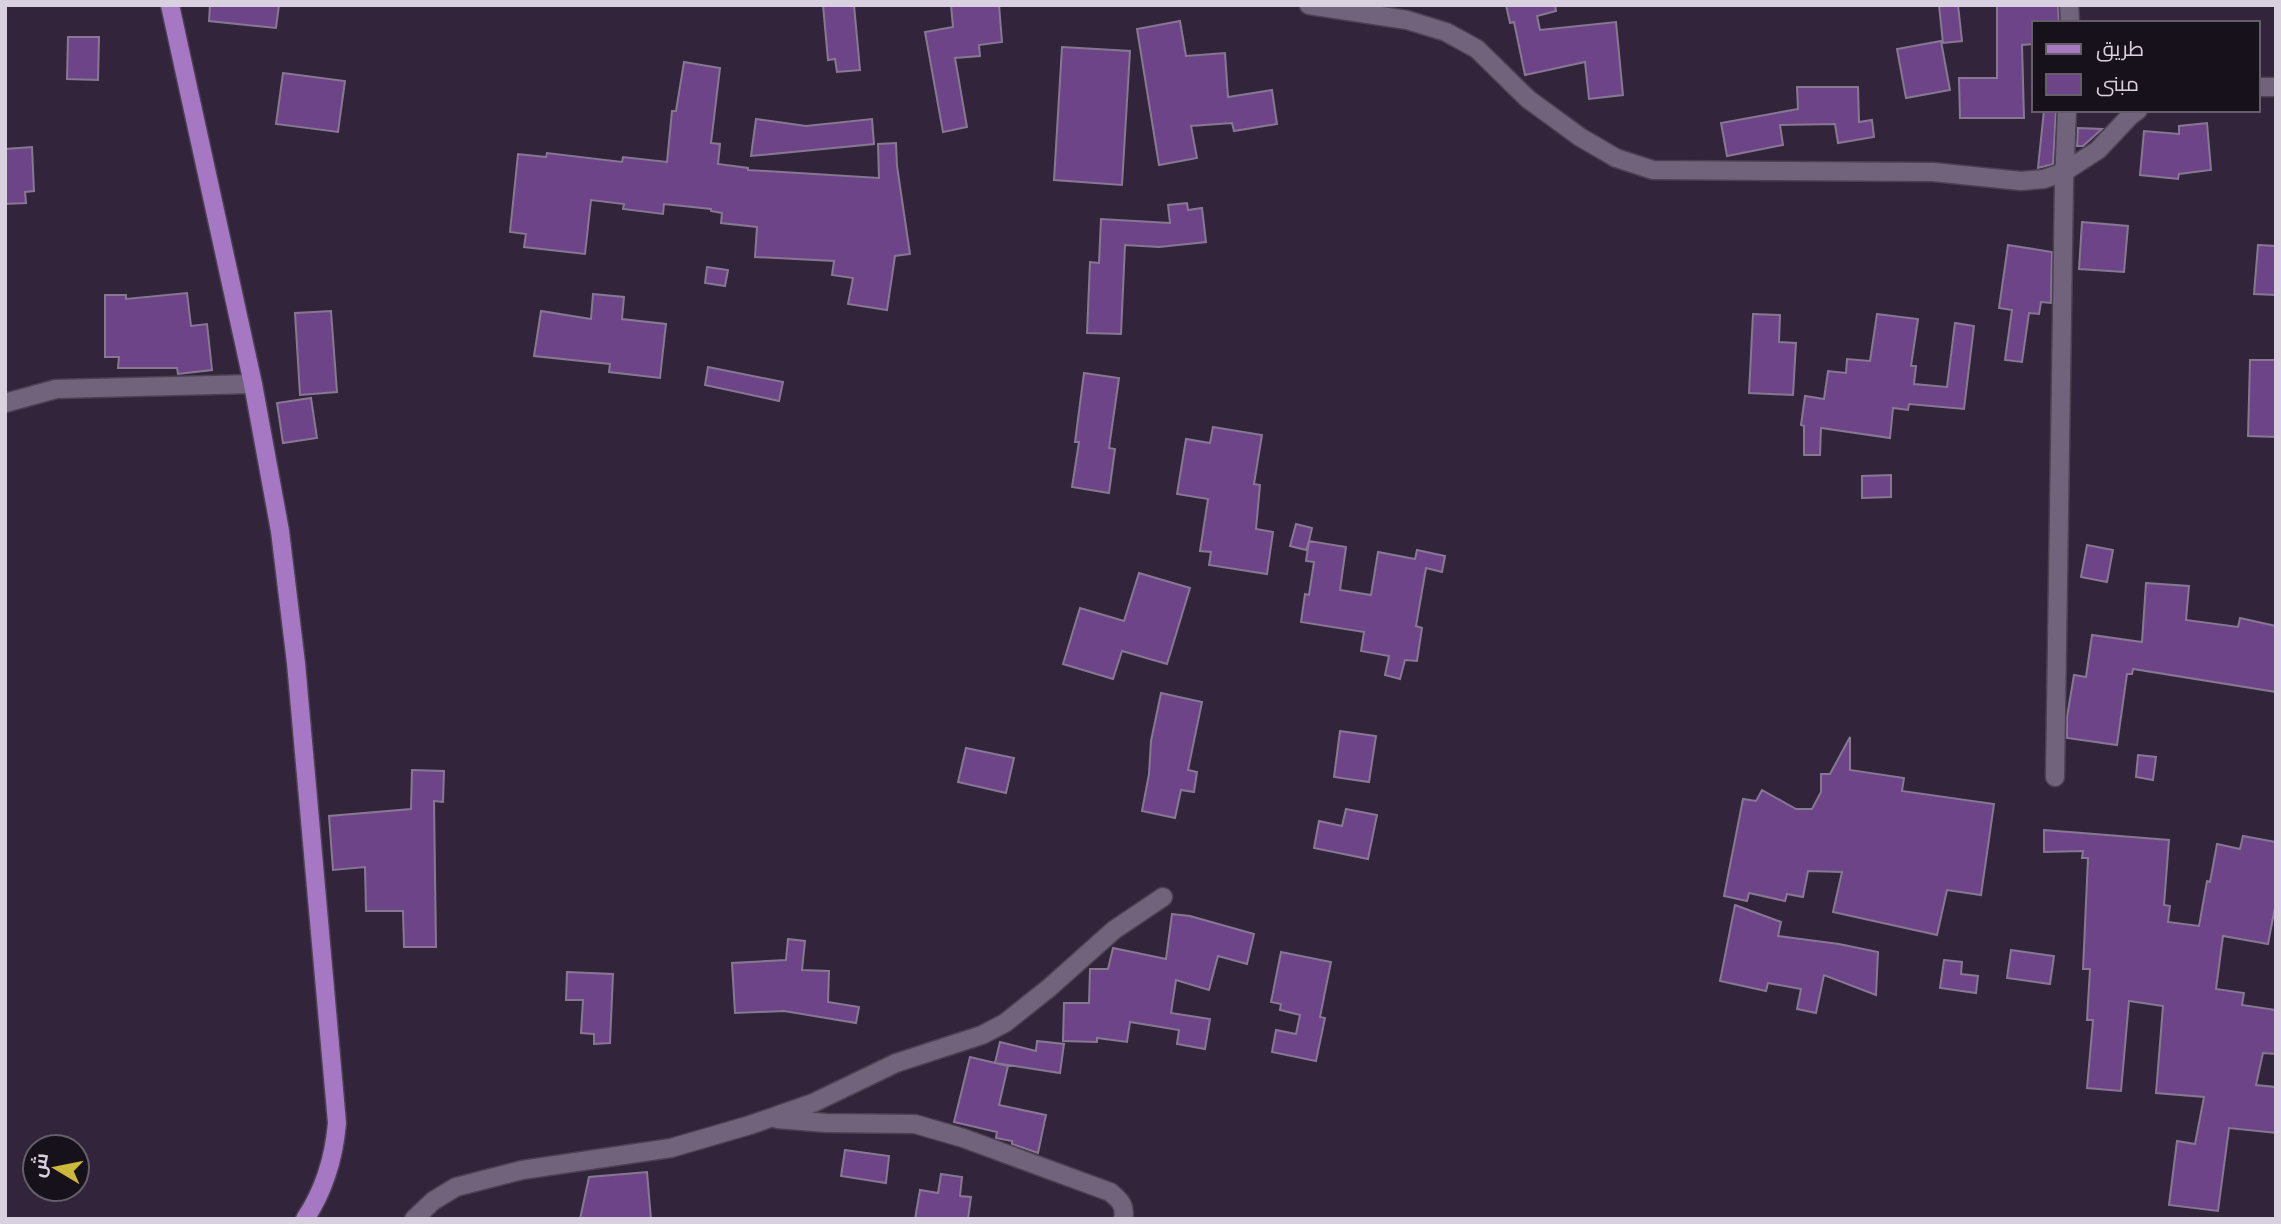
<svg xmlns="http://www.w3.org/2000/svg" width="2281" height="1224" font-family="'Asap Condensed',Cairo,sans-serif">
	<rect width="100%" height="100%" fill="#32253b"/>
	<path fill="#6e4489" stroke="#877892" stroke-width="2" d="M210,5h69l-3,23 -67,-7z
		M823,5h31l6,65 -23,2 -2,-13 -7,1z
		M951,5h48l3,37 -23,3 1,11 -25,2 12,69 -24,5 -18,-100 28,-5z
		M1506,5h49l1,6 -19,5 3,14 76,-8 7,73 -34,4 -4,-37 -60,13 -11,-53 -4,1z
		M1939,5h19l4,36 -19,2z
		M1997,5h61l1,18h-25v21l-12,1 2,73h-64l-1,-40h38z
		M1180,21l6,35 39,-3 3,44 44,-7 5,34 -43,7 -2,-8 -41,3 6,32 -38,7 -22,-136z
		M68,37h31l-1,43 -31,-1z
		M1941,41l9,49 -44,8 -9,-49z
		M1062,47l68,4 -8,134 -68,-5z
		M684,62l36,6 -9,75 9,1 -2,20 30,4v2l131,8 -1,-34 18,-1 1,23 13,88 -15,2 -8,54 -39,-6 5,-26 -21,-3 2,-14 -79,-4 2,-30 -36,-4 1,-10 -11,-2v-2l-47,-5 -1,10 -40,-5 1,-5 -33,-4 -6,54 -61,-7 2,-13 -16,-2 8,-78 28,3 1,-4 75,9 1,-5 44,5 5,-51h4z
		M283,73l62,8 -7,51 -62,-8z
		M1797,87h61l1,35 13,-2 2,17 -36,6 -3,-19 -55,1 3,20 -56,11 -6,-33 77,-14z
		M2044,110h12l-3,54 -15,4z
		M756,119l50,7 66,-7 2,25 -123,12z
		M2207,123l4,47 -32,4 -1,5 -38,-4 4,-44 35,3v-8z
		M2078,128l24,1 -19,17h-6z
		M32,147l2,44 -9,1 1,11 -21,1v-55z
		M1187,203l1,7 14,-2 4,34 -47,5 -34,-2 -4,89 -34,-1 3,-71 9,1 2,-44 69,4 -2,-18z
		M2082,222l46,4 -4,46 -45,-3z
		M2008,245l44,7 -1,51 -10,-1 -2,12 -10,-1 -7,49 -17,-2 7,-50 -13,-2z
		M2258,245l18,1v49l-22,-1z
		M707,267l21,3 -3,16 -20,-3z
		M187,293l4,33 16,-2 5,46 -34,4 -1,-6h-59l1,-11h-14v-62h21v4z
		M593,294l31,3 -2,22 44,5 -6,54 -51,-6 1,-8 -76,-8 7,-45 50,8z
		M331,311l6,81 -37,3 -5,-82z
		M1753,314l27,1 -1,27 17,1 -3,52 -44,-2z
		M1877,314l41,5 -7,47h5l-2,18 33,3 8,-64 19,3 -10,83 -55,-5 -1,6 -15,-2 -3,30 -69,-10 -1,27h-16v-29l-3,-1 4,-29 19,3 4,-28 18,2 1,-14 23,2z
		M2250,360h26v77l-28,-1z
		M708,367l75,15 -4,19 -74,-16z
		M1084,373l35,5 -10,70 6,1 -6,44 -37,-6 7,-45h-4z
		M311,398l6,40 -34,5 -6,-40z
		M1213,427l49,8 -8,49 6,1 -4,44 17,3 -6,42 -58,-9 2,-13 -11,-1 8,-52 -31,-5 9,-55 24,4z
		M1891,475v22l-29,1v-22z
		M1296,524l16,4 -3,13 37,6 -6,43 31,5 7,-43 37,7 2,-9 28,6 -3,16 -16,-4 -10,58 6,2 -5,33 -12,-1 -5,19 -15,-4 4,-19 -28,-5 3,-19 -63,-10 4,-28 4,1 5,-33 -8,-1 3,-20 -3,9 -16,-4z
		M2087,545l26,5 -6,32 -26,-5z
		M1139,573l51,15 -23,76 -45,-13 -9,28 -50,-15 17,-56 44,13z
		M2146,583l43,3 -3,34 52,7 2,-9 36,8v66l-143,-23 -1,5h-5l-10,71 -50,-7v-21l7,-42 12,2 6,-42 50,7z
		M1161,693l41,9 -14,68 9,2 -3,20 -13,-2 -6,28 -33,-7 7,-37 2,-33z
		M1340,731l36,5 -7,46 -35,-5z
		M1850,737v33l54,8 -2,13 92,13 -13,91 -34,-5 -10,45 -104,-23 9,-40 -34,-1 -5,26 -16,-3 -2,7 -36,-8 -2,8 -23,-5 19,-97 13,2 6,-11 34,19h16l9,-17v-18h9z
		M966,748l48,10 -8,35 -48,-11z
		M2138,755l18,2 -3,23 -17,-3z
		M412,770l32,1 -1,31 -9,-1 2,146h-32l-1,-36h-37l-1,-44 -32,3 -4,-54 82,-7z
		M1346,809l31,6 -9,44 -54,-11 5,-27 23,5z
		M2044,830l125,10 -5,65 6,1 -2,16 31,4 8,-45 3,1 7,-38 23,5 3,-13 33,6v60l-8,42 -45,-8 -7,53 28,4 -2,12 34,5v44l-13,-1 -7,32 20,2v46l-47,-5 -11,83 -49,-6 8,-64 18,3 9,-47 -48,-4 7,-87 -34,-5 -8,90 -34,-3 6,-68h-6l3,-51h-7l5,-111h-6l1,-7 -39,1z
		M1735,905l46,17 -3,14 61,8 39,8 -2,43 -52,-20 -8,38 -19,-4 4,-20 -33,-6 -2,8 -46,-10z
		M1172,914l18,2 64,18 -7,30 -29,-8 -9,34 -33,-10 -5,33 39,6 -5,30 -28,-5 2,-14 -49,-8 -3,20 -30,-4v4l-34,-1 1,-38h25l1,-34h18l5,-21 53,11z
		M788,939l17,2 -3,29 27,1 -1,31 31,5 -3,16 -72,-12 -49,2 -3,-50 54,-3z
		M2011,950l43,6 -4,28 -43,-6z
		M1281,952l50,10 -11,55 5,1 -9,43 -44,-9 4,-22 20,4 4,-19 -20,-5 1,-6 -10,-2z
		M1944,960l18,2 -1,12 17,2 -2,17 -36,-5z
		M567,972l46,2 -3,69 -16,1v-10l-13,-1 2,-33h-17z
		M1037,1041l27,3 -4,29 -65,-10 5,-21 36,9z
		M970,1057l38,9 -9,39 47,10 -8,38 -26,-9v-3l-16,-3 1,-6 -43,-10z
		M845,1150l44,6 -3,27 -45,-7z
		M647,1172l4,47h-71l9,-42z
		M941,1174l21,3 -2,19 11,1 -3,22h-53l5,-29 18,3z"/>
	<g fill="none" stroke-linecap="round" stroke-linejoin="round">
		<defs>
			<path id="minor" d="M1309,5l98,15 39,12 31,17 51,50 52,38 36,21 37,12 280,2 88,9 23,-2 20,-7 34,-22 32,-34 8,-6
				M2069,5l1,18
				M2258,87h18
				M5,403l51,-14 197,-5
				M2055,777l9,-594 3,-73
				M777,1119l49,4 89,1 48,14 147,54c10,8 16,14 13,27
				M414,1219l19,-18 23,-14 66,-17 149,-22 79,-23 63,-22 83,-40 86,-28 23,-12 44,-35 65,-58 49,-33"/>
			<path id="major" d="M170,5l83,379 27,147 16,132 41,460c-3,35 -12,66 -32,96"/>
		</defs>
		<use href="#minor" stroke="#4c4053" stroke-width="21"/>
		<use href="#major" stroke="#4c4053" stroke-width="21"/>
		<use href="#minor" stroke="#71637c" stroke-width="18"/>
		<use href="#major" stroke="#a678c4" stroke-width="18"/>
	</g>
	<rect width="2281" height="1224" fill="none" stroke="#d9d1e0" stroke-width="14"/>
	<rect x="2032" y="21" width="228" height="91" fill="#17111b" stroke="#655e6a" stroke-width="2"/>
	<rect x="2046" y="44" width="35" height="10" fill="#a678c4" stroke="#655e6a" stroke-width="2"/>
	<text x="2096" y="56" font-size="21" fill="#d9d1e0">طريق</text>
	<rect x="2046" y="74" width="35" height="21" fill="#6e4489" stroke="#655e6a" stroke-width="2"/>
	<text x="2096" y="91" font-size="21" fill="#d9d1e0">مبنى</text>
	<g transform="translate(56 1168) rotate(280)"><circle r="33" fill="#17111b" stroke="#655e6a" stroke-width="2"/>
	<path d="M0-5L12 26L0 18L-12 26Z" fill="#ccb939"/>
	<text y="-10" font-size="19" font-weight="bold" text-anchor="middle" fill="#d9d1e0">ش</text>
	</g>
</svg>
